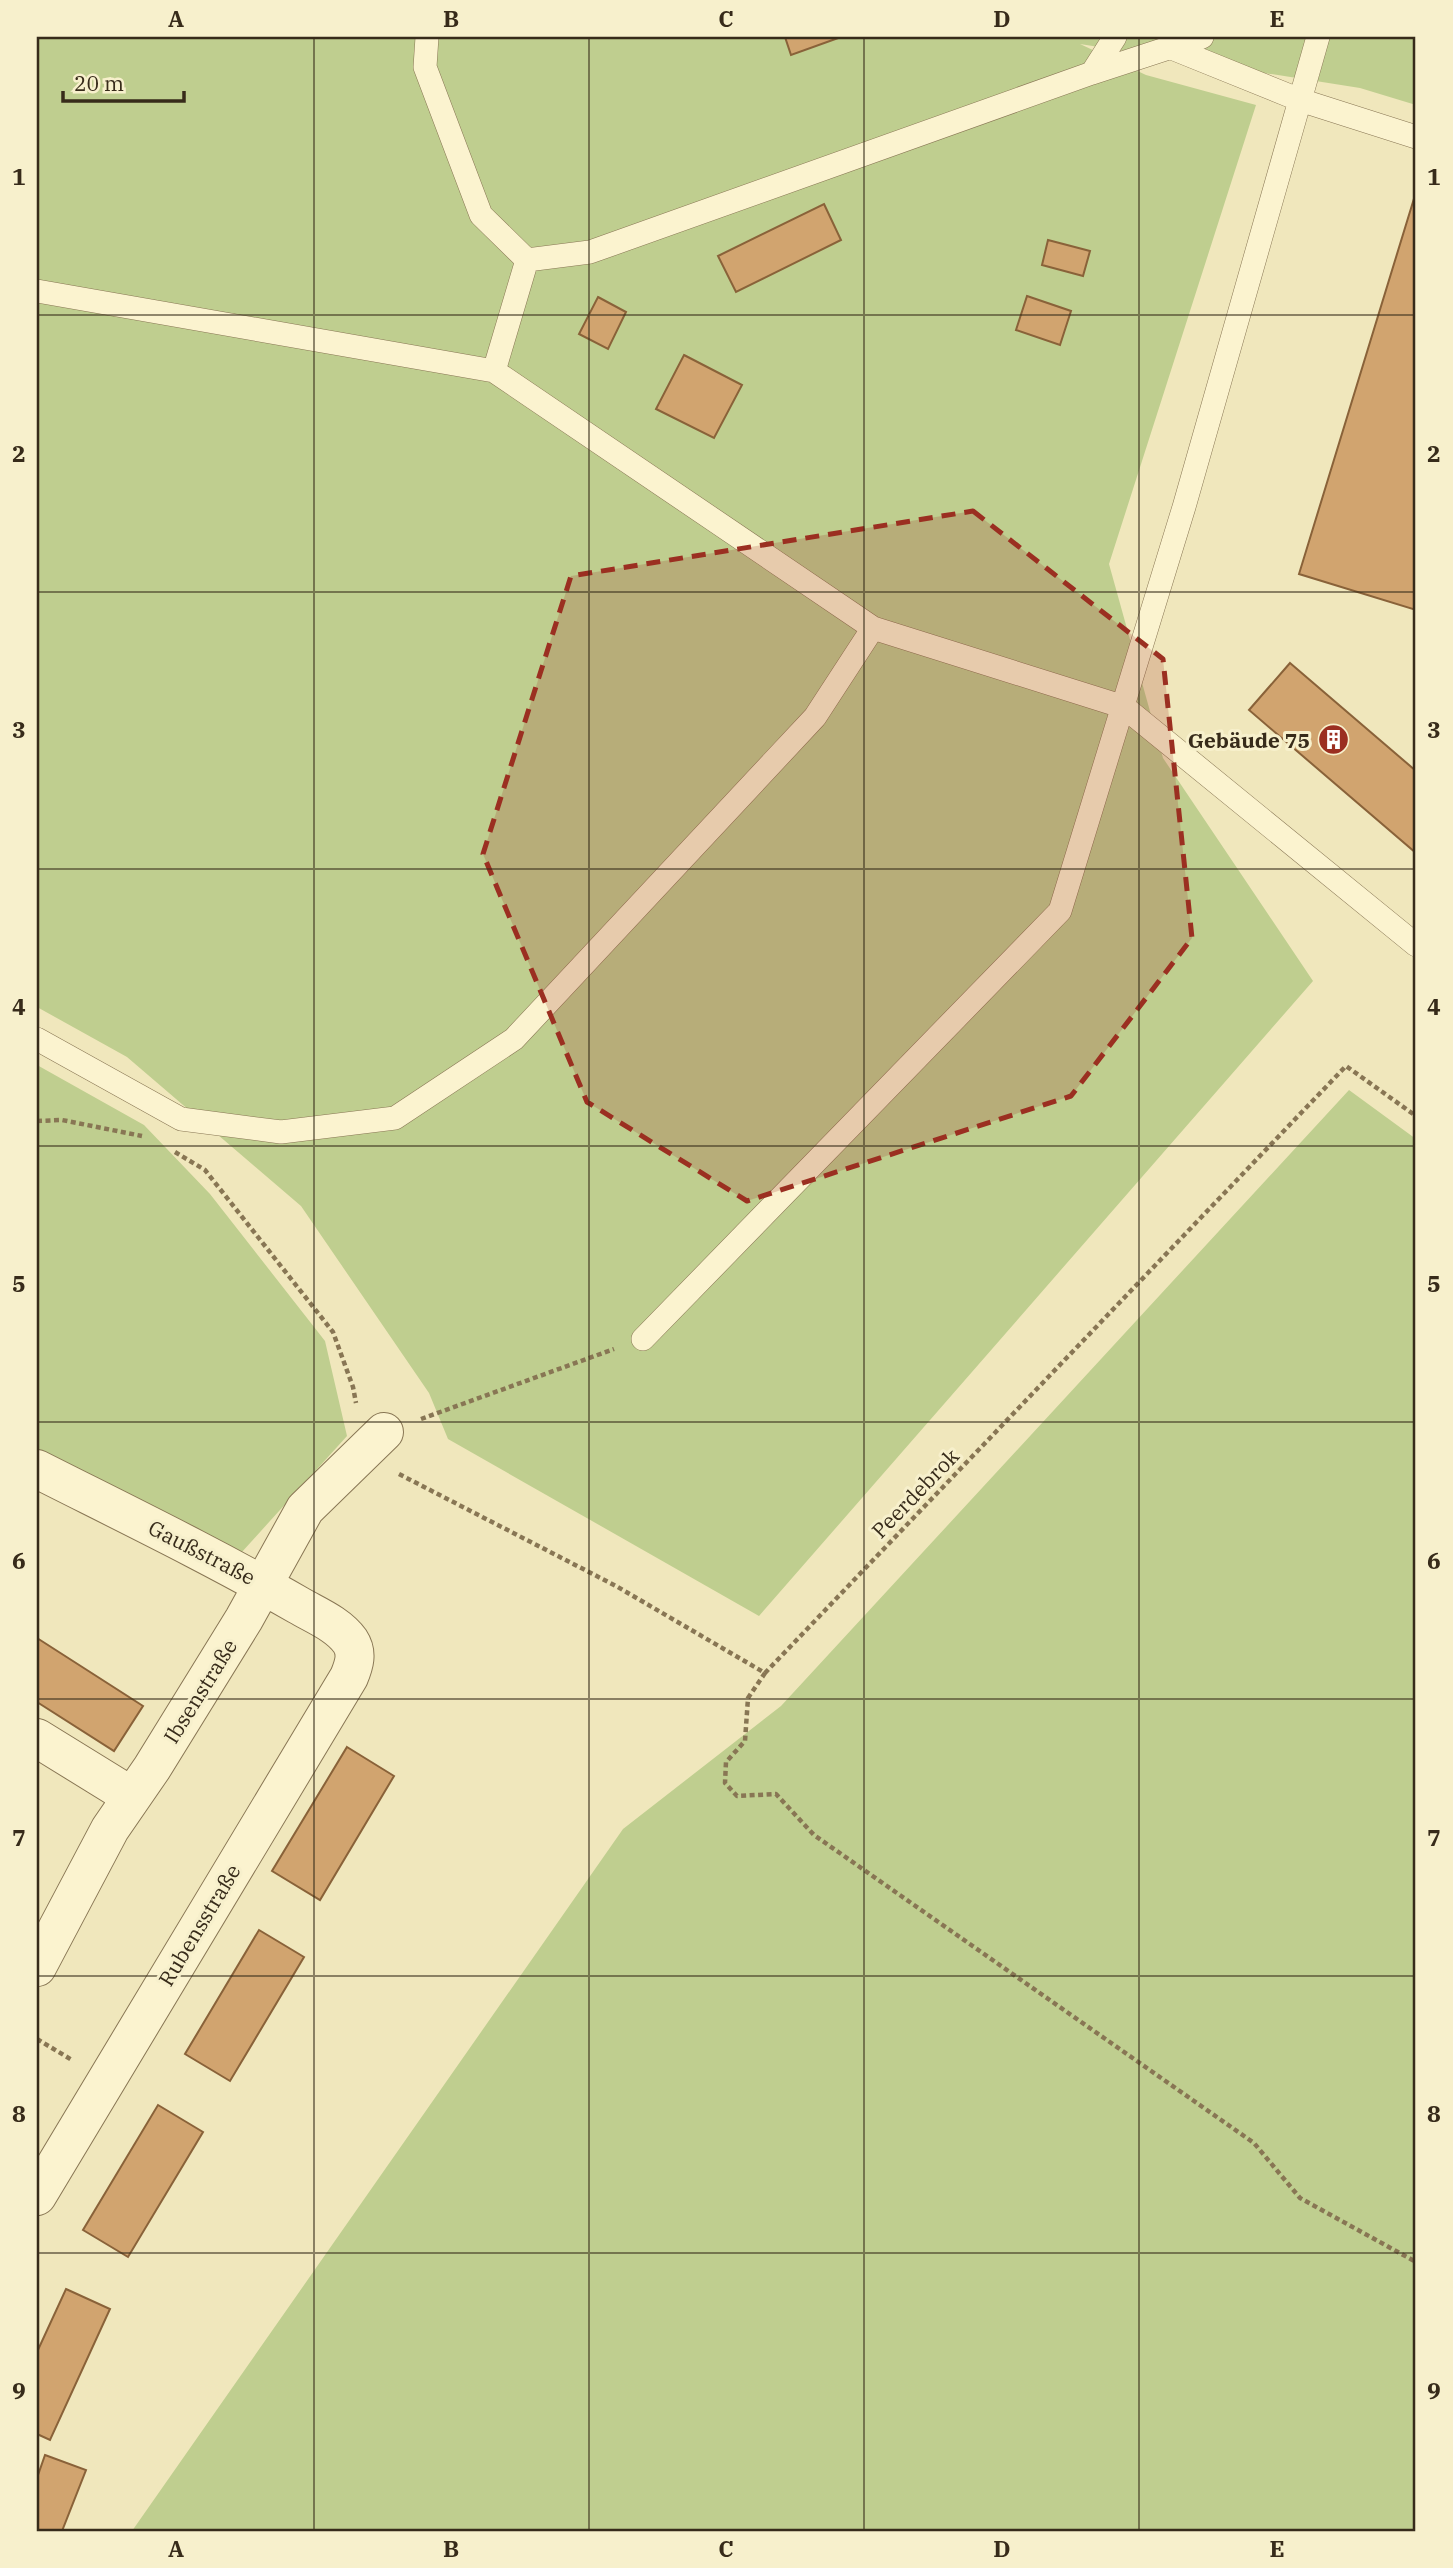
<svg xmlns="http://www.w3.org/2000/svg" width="1453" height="2568" font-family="'IBM Plex Serif',serif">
	<rect width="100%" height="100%" fill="#f0e7bc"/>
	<path fill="#bfce8f" d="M37,37h1379v68l-56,-17 -280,-44 66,31 110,30 -147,459 54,194 150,223 -554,635 -311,-177 -19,-46 -128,-187 -174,-149 -90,-50z
		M37,1065l107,60 66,69 115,147 22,95 -106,117 -204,-103z
		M1349,1090l67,49v1392h-1284l491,-702 158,-123z"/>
	<path fill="#d1a46f" stroke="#896239" stroke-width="2" d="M785,37h56l-50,18z
		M1416,192v418l-117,-36z
		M824,204l17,36 -105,52 -18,-36z
		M1048,240l42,11 -7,25 -41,-11z
		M1027,296l44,15 -11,34 -44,-15z
		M598,297l28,15 -18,37 -29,-15z
		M684,355l58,30 -28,53 -58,-29z
		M1290,663l126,108v82l-167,-143z
		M37,1638l106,68 -29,45 -77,-49z
		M347,1747l47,29 -74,124 -48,-29z
		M259,1930l45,27 -74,124 -45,-27z
		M158,2105l45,27 -75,125 -45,-27z
		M66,2289l44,20 -60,131 -13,-6v-82z
		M45,2455l41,15 -24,61h-25v-53z"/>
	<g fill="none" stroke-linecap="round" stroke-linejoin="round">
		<defs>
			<path id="lane" d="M427,37l-2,30 56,148 46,45 63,-8 502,-179 23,-36
				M1169,47l131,53 116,37
				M1092,73l110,-36
				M37,291l457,80 379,257 251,79 292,238
				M494,371l33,-111
				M37,1039l144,80 100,13 114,-14 119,-79 301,-322 58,-89
				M643,1339l417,-428 124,-404 134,-470"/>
			<path id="street" d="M37,1469c87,44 176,87 261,136 17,10 40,19 52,36 8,12 4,24 -1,36l-312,519
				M37,1738l94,58
				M37,1967l73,-138 42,-61 92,-149 61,-110 79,-77"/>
		</defs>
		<use href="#lane" stroke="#887654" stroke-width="24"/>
		<use href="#street" stroke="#887654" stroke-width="40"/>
		<path stroke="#887654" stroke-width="4.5" stroke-dasharray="5 3.5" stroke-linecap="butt" d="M37,1121l25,-1 80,16
			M175,1152l30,18 128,162 20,55 3,16
			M421,1419l193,-70
			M399,1474l217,112 149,87 581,-607 70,50
			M765,1673l-17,25 -3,43 -19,21 -1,21 12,13 39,-2 38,41 440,308 46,55 116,64
			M37,2039l35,21"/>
		<use href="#lane" stroke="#fbf3cf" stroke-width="23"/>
		<use href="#street" stroke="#fbf3cf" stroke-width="38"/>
	</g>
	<path fill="#9b2f21" fill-opacity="0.2" stroke="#9b2f21" stroke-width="5" stroke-dasharray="14 9" stroke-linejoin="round" d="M973,511l190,148 29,279 -121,158 -324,105 -160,-99 -104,-248 88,-278z"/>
	<path fill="none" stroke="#372b1a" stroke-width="2" stroke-opacity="0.55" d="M314,37v2494M589,37v2494M864,37v2494M1139,37v2494M37,315h1379M37,592h1379M37,869h1379M37,1146h1379M37,1422h1379M37,1699h1379M37,1976h1379M37,2253h1379"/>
	<defs>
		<symbol id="building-disc" viewBox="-11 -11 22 22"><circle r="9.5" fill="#9b2f21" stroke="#f7f0cc"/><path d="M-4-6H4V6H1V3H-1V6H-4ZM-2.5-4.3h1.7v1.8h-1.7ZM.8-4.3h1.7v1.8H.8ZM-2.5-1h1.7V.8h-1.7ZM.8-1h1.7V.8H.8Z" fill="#fff"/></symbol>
	</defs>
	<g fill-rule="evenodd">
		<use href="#building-disc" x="1316" y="722" width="35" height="35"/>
	</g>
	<g text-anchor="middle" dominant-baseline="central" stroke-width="6" stroke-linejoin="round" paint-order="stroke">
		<g font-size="21" font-weight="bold" fill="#372b1a" stroke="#f7f0cc" text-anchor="end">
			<text x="1310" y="740">Gebäude 75</text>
		</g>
		<g font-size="21" fill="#372b1a" stroke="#f7f0cc">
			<text transform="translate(915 1493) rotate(-46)">Peerdebrok</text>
			<text transform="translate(202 1552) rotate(27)">Gaußstraße</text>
			<text transform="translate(200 1691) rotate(-58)">Ibsenstraße</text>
			<text transform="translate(199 1925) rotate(-59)">Rubensstraße</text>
		</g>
	</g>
	<rect width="1453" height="2568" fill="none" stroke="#f7f0cc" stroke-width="77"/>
	<path d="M63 91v10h121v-10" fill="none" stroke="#372b1a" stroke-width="3.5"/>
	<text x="74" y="91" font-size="21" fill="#372b1a" stroke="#f7f0cc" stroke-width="5" paint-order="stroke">20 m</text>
	<rect x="38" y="38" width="1376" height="2492" fill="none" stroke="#372b1a" stroke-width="2.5"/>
	<g font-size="23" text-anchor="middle" font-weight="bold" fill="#372b1a">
		<text x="176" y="27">A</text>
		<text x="451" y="27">B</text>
		<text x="726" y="27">C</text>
		<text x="1002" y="27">D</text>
		<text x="1277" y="27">E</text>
		<text x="19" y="185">1</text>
		<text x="1434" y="185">1</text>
		<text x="19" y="462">2</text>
		<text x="1434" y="462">2</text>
		<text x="19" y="738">3</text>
		<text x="1434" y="738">3</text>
		<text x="19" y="1015">4</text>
		<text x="1434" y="1015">4</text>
		<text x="19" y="1292">5</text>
		<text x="1434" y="1292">5</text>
		<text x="19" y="1569">6</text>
		<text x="1434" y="1569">6</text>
		<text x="19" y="1846">7</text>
		<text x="1434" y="1846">7</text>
		<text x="19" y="2122">8</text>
		<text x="1434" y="2122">8</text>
		<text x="19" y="2399">9</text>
		<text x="1434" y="2399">9</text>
		<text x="176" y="2557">A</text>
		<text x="451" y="2557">B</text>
		<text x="726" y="2557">C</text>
		<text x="1002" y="2557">D</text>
		<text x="1277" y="2557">E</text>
	</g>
</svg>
